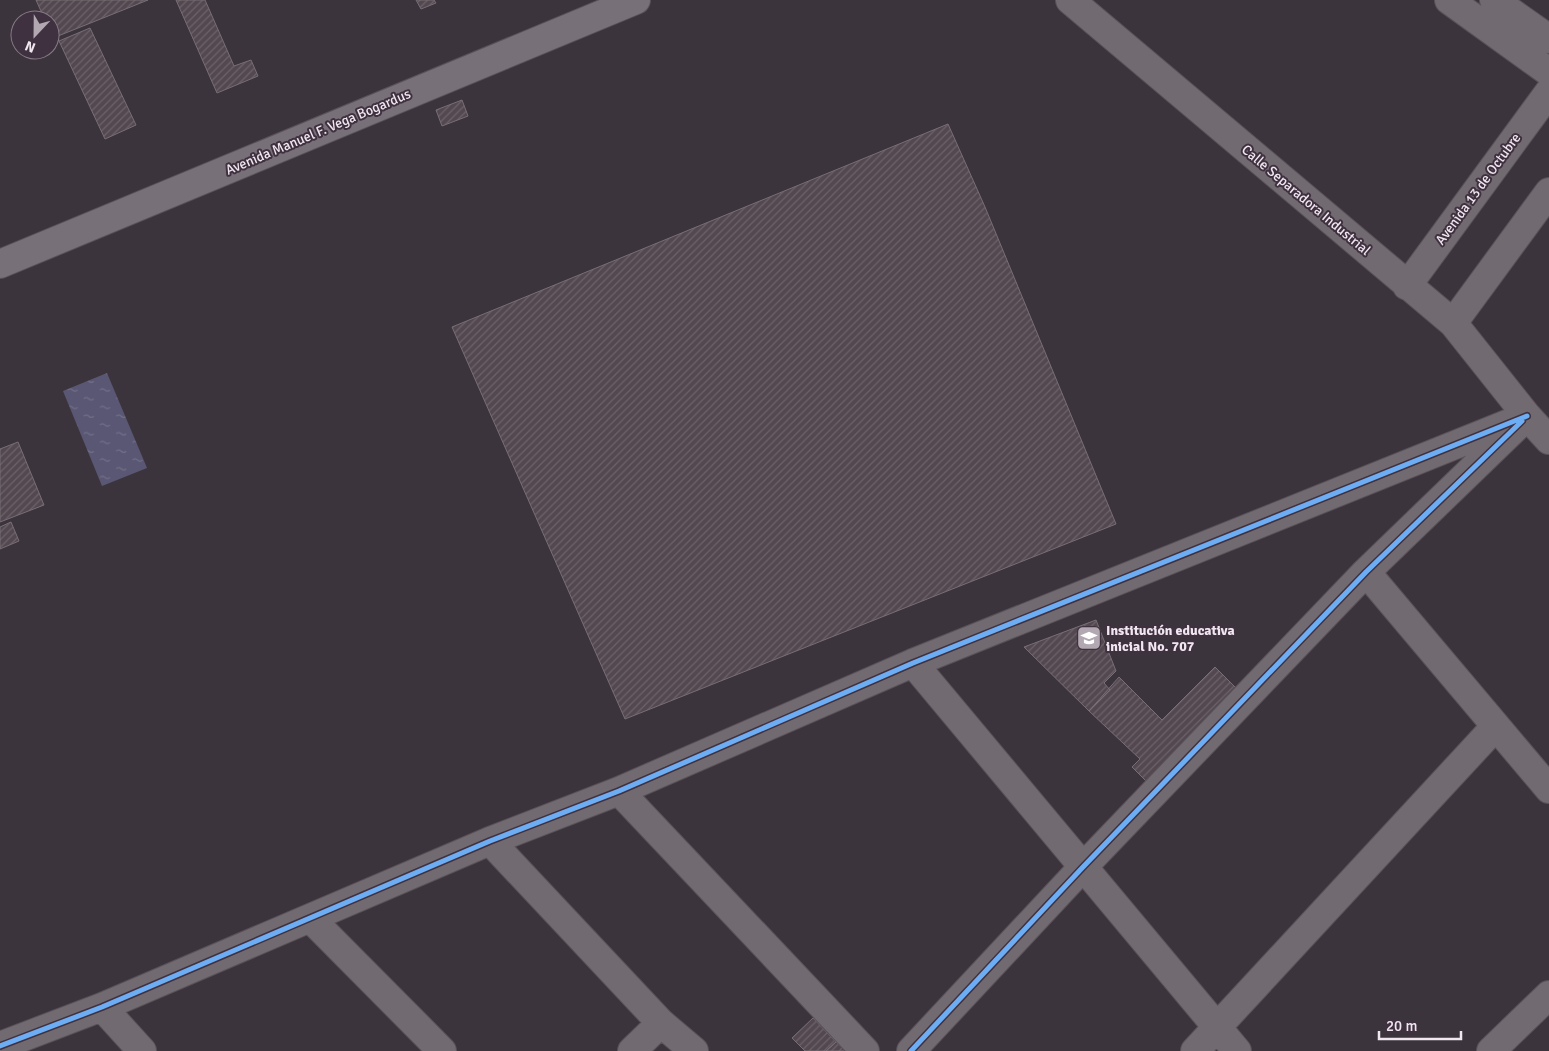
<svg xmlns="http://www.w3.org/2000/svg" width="1549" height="1051" font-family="Signika,sans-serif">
	<defs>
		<pattern id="water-ripples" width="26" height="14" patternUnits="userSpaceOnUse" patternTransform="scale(1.25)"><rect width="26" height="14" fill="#5a5774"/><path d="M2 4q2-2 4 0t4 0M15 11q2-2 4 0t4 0" fill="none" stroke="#726f88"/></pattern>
		<pattern id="building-hatch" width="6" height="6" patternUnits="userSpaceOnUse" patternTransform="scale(1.25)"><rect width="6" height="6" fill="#53484f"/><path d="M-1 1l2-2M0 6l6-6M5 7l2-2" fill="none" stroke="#6c6269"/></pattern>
	</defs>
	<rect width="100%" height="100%" fill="#3c343c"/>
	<path fill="url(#water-ripples)" d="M107,373l40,95 -45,18 -39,-95z"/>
	<path fill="url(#building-hatch)" stroke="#776f75" d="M36,0h112l-95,38 -3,-7v-11h-5z
		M176,0h29l29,66 17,-6 7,16 -41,17z
		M416,0h18l2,3 -15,6z
		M90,28l46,97 -31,14 -46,-98z
		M462,100l6,16 -26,10 -6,-16z
		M948,124l37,83 131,317 -491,195 -173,-392z
		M18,442l26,63 -44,17v-73z
		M11,522l8,19 -19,8v-22z
		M1096,620l20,51 -12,12 6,7 -21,21 -65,-64z
		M1215,667l28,28 -92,91 -19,-19 8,-8 -51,-48 30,-34 43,43z
		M813,1018l23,24 -10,9h-21l-13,-13z
		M836,1042l10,9h-20z"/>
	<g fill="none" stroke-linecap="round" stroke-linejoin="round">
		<defs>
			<path id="minor" d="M1070,0l383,323 74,93 22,24
				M1449,0l100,72
				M1494,0l55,39
				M1407,286l142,-194
				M1453,323l96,-131
				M1366,572l183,217
				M913,663l324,388
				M619,791l246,260
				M490,841l171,182 33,28
				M311,919l131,132
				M102,1007l40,44
				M0,1046l102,-39 388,-166 129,-50 294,-128 614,-247
				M632,1051l29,-28
				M911,1051l172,-184 283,-295 151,-146
				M1195,1051l300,-324
				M1491,1051l58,-56"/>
			<path id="major" d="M0,264l636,-264"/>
		</defs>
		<use href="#minor" stroke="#595259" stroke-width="30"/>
		<use href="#major" stroke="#595259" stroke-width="30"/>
		<use href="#minor" stroke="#716b71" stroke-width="28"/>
		<use href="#major" stroke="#787079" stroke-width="28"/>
		<defs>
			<path id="cycleway" d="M0,1046l102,-39 388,-166 129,-50 294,-128 614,-247
				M911,1051l172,-184 283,-295 156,-151"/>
		</defs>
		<use href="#cycleway" stroke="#403140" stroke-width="8"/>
		<use href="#cycleway" stroke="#6dadf4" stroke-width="5"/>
	</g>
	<defs>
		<symbol id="school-square" viewBox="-11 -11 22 22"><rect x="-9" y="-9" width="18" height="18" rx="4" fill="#b1a8b1" stroke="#403140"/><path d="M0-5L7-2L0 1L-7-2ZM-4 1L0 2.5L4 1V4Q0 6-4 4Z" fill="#fff"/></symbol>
	</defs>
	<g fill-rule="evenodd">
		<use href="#school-square" x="1075" y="624" width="28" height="28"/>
	</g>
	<g text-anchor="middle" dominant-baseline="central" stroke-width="4" stroke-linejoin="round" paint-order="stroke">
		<g font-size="14" fill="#f0e7f0" stroke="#403140">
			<text transform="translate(318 132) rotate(-23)">Avenida Manuel F. Vega Bogardus</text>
			<text transform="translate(1478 189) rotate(-54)">Avenida 13 de Octubre</text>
			<text transform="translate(1306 200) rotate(40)">Calle Separadora Industrial</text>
		</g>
		<g font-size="14" font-weight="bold" fill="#f0e7f0" stroke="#403140" text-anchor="start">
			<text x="1106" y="630">Institución educativa<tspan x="1106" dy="16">inicial No. 707</tspan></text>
		</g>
	</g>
	<g transform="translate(35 35) rotate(202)"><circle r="24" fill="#403140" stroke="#867a86"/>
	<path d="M0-4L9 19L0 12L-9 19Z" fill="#b1a8b1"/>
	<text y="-8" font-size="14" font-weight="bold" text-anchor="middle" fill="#f0e7f0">N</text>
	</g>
	<path d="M1379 1031v8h82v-8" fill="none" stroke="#f0e7f0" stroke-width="2.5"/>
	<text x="1386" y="1031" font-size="15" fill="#f0e7f0" stroke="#403140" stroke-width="4" paint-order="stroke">20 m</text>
</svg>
